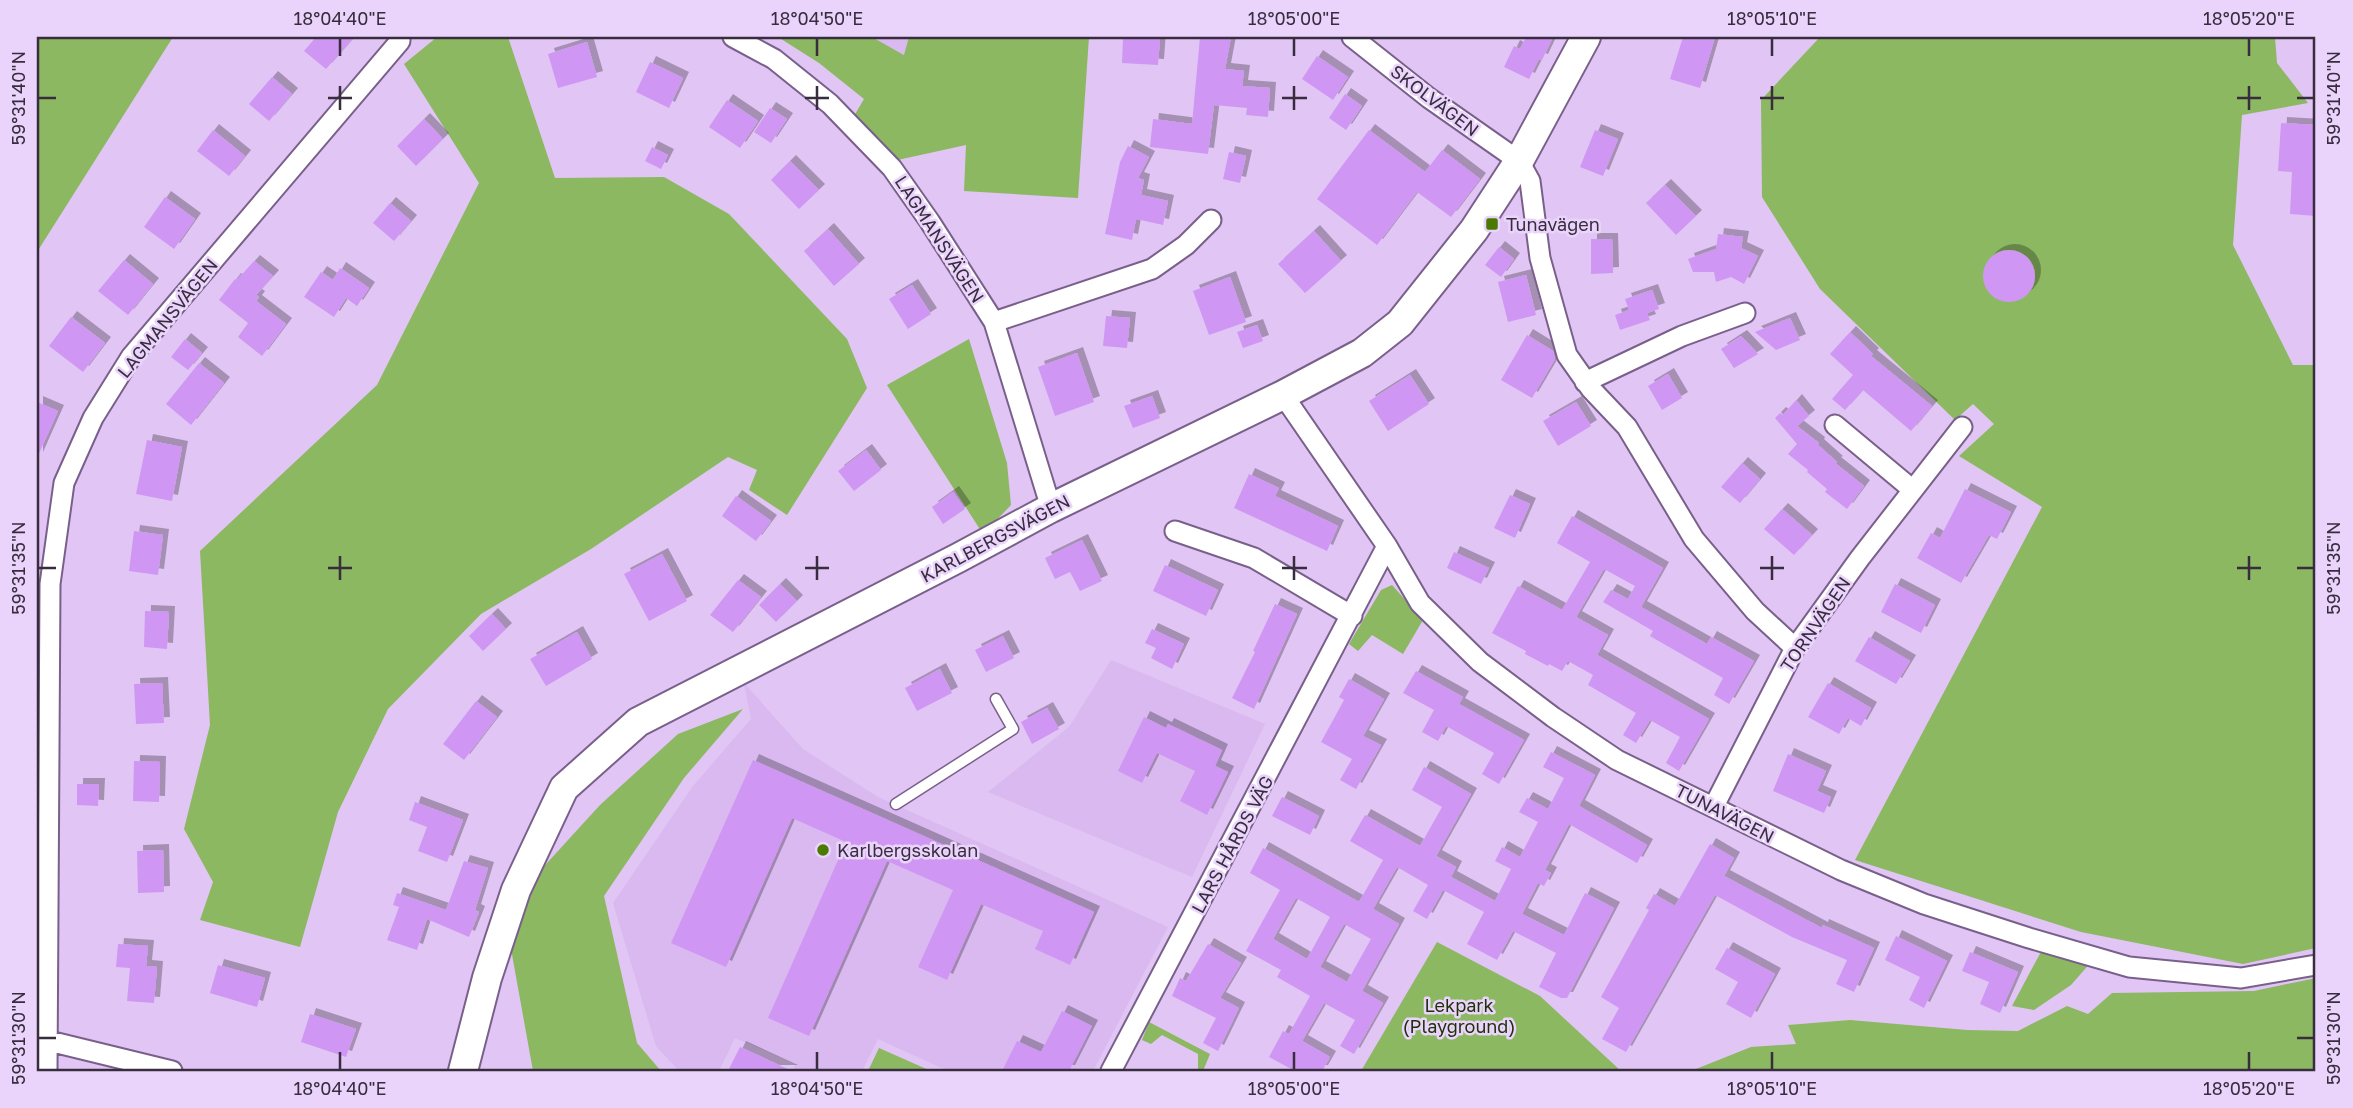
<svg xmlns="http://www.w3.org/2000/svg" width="2353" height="1108" font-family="'Golos Text',sans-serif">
	<defs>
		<filter id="shadow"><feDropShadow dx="6" dy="-6" stdDeviation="0" flood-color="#0004"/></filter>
	</defs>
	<rect width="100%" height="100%" fill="#e1c5f4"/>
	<path fill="#d9b9ef" d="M872,37h37l-4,18z
		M1111,660l154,64 -73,153 -204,-85 81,-65z
		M744,683l59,66 75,48 290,130 -75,144h-145l-70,-32 -16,32h-69l2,-7 -60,-26 -16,33h-40l-23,-25 -43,-143 80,-117 58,-67z"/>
	<path fill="#8bb861" d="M37,37h136l-136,215z
		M437,37h71l47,141 109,-1 65,37 118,125 20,49 -80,127 -38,-25 8,-20 -29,-13 -137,92 -110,65 -93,95 -50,103 -38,135 -100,-27 13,-38 -29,-53 26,-104 -10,-174 177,-166 102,-202 -75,-119z
		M778,37h94l32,18 5,-18h180l-11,161 -114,-7 2,-46 -73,16 -39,-45 10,-17 -45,-36z
		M1820,37h455l2,26 31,40 -66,12 -9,130 60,120h23v583l-73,16 -162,-32 -226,-72 187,-353 -83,-51 35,-32 -21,-20 -18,16 -135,-131 -58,-92 -1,-97z
		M969,339l38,124 4,42 -28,29 -96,-149z
		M1392,585l31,35 -20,34 -31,-19 -14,16 -9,-7 32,-54z
		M743,709l-59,69 -80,118 33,147 24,28h-128l-29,-161 96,-105 78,-71z
		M1437,942l103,54 81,75h-260z
		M2043,948l49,13 -21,24 -37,25 -22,-4z
		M2316,978v93h-625l60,-24 45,-3 -8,-19 62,-5 117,10 51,1 49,-25 21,8 24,-21 142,-2z
		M1149,1022l61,32 -7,17 -5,-1v-16l-36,-19 -11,9 -9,-4z
		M879,1048l52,23h-63z"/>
	<path fill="#cf97f3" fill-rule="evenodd" filter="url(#shadow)" d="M316,37h38l-28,32 -22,-18z
		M1123,37h37l-2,28 -36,-2z
		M1200,37h31l-6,32 19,2 -2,15 28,2 -2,29 -22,-2 1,-7 -33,-3 -6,49 -58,-7 3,-28 39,5z
		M1526,37h27l-11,23 -3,-1 -10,20 -25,-12 10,-21 6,3z
		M1683,37h32l-15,51 -30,-9z
		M587,42l10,35 -39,11 -10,-34z
		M1317,56l31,21 -15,23 -31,-21z
		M650,62l33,16 -14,30 -33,-16z
		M272,77l20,17 -23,27 -20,-17z
		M1345,94l17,12 -16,24 -17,-12z
		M727,100l31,21 -18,27 -31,-21z
		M770,108l17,11 -16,24 -17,-11z
		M424,119l19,20 -27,27 -19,-20z
		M2281,123l35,2v91l-26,-2 2,-42 -14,-1z
		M213,130l32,26 -16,20 -32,-25z
		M1369,130l56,42 17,-22 38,29 -29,38 -34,-25 -40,53 -60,-46z
		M1595,130l23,9 -15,37 -23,-9z
		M1128,146l21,11 -11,21 6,2 -3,15 27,6 -5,24 -27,-6 -4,21 -27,-6 15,-72z
		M652,147l16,8 -7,14 -16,-8z
		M1229,152l17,4 -6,27 -17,-4z
		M790,161l29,29 -20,19 -28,-29z
		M1665,185l31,31 -20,19 -30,-32z
		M165,197l30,22 -21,30 -30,-22z
		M390,203l21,18 -17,20 -21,-18z
		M828,229l31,35 -25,22 -30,-35z
		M1314,231l27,30 -36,32 -27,-29z
		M1718,234l25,3 -2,11 17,8 -14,28 -13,-7 -15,5 -2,-10h-21l-5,-13 28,-10z
		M1591,239h21l1,34 -22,1z
		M1499,247l15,12 -13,18 -16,-12z
		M1983 276a26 26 0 1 1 52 0a26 26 0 1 1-52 0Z
		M124,260l29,24 -25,31 -30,-24z
		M254,261l19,15 -17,19 3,2 -3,4 30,23 -24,32 -24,-19 10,-14 -29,-23 16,-21 2,1z
		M340,268l29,20 -12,18 -11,-8 -12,19 -30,-20 17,-25 12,8z
		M1526,275l10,40 -28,7 -10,-40z
		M1230,277l16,45 -37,13 -16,-44z
		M912,285l19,29 -23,15 -19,-30z
		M1652,290l7,19 -12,4 3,7 -30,10 -5,-15 14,-5 -4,-11z
		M1106,316l24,2 -3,30 -24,-2z
		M71,317l34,26 -22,29 -34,-26z
		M1790,318l10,22 -24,10 -21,-18z
		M1257,325l6,16 -20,7 -6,-16z
		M1850,332l23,22 -2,2 61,50 -21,25 -48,-41 -18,20 -13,-11 21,-24 -23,-21z
		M1527,335l26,16 2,8 -23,39 -31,-18z
		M1741,336l17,18 -24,14 -13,-19z
		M185,339l17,14 -14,17 -17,-13z
		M1077,353l17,49 -39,14 -17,-49z
		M199,363l25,20 -33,42 -25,-21z
		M1668,374l14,24 -20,12 -14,-24z
		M1410,375l19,29 -41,27 -19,-30z
		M1152,396l8,22 -27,10 -9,-22z
		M1796,400l13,16 -12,10 22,17 -1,2 19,17 -2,1 29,23 -17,23 -22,-17 2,-3 -20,-17 1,-2 -20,-16 9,-10 -22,-26 5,-5 3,2z
		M37,402l21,9 -21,47z
		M1576,402l15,24 -33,20 -15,-25z
		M147,440l35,7 -10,54 -36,-7z
		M866,450l15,20 -27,21 -16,-20z
		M1742,463l18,16 -20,24 -19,-16z
		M1249,474l30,14 -4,8 63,30 -11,25 -93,-43z
		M1965,489l46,23 -14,27 -8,-4 -28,48 -44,-25 14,-25 9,5z
		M953,492l12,17 -22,15 -11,-17z
		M1510,495l20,9 -15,34 -21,-10z
		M736,496l35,25 -15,20 -34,-25z
		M1782,509l30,26 -18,20 -30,-26z
		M1572,516l91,52 -22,39 66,37 4,-7 43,24 -25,43 -15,-9 9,-17 -73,-42 3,-5 -50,-29 8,-12 17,9 7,-13 -31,-17 -28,48 32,18 -11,20 112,64 -30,52 -13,-8 14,-26 -30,-17 -14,23 -13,-8 13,-22 -48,-28 5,-10 -25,-14 -6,10 -13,-7 -1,2 -23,-12 1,-3 -34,-18 26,-47 44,24 28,-48 -33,-19z
		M134,531l29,4 -5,40 -29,-4z
		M1082,540l20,41 -22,10 -10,-19 -15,7 -10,-21z
		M1454,552l35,16 -8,16 -34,-16z
		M662,554l25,47 -38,20 -25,-47z
		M1165,565l53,25 -12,26 -53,-25z
		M738,580l23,17 -28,35 -23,-17z
		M780,584l17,17 -21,21 -17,-17z
		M1895,584l40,21 -14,28 -40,-21z
		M1275,604l22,10 -43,95 -22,-11 23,-46 -2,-1z
		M145,611l24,1 -2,37 -23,-2z
		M492,614l14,15 -23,22 -14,-15z
		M1152,629l32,15 -12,25 -21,-11 5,-10 -11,-5z
		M577,632l15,27 -46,27 -16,-27z
		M1003,636l11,22 -28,14 -11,-22z
		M1869,637l41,24 -14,23 -41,-23z
		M940,669l12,24 -35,18 -12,-23z
		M1416,671l47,26 -4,7 65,36 -25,44 -17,-10 12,-21 -48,-27 -8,15 -16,-9 12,-22 -31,-17z
		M1349,679l35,20 -21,37 18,9 -25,44 -16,-9 12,-21 -31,-17 23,-42 -5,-3z
		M162,683l2,40 -28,1 -2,-40z
		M1828,683l43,25 -10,18 -13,-8 -9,16 -31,-17z
		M476,701l21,16 -33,43 -21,-16z
		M1047,708l12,21 -27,15 -11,-22z
		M1144,717l22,11 2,-4 54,26 -7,16 13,6 -21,43 -27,-14 15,-30 -38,-18 -15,30 -24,-12z
		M1551,752l44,23 -16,31 68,39 -10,18 -68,-39 -24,46 6,3 -7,13 -6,-3 -16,31 42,21 21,-42 29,15 -47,90h-6l-22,-11 17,-34 -43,-22 -16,29 -30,-16 17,-32 -41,-22 -16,29 -14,-8 15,-26 -31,-18 -24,42 26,15 -37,67 21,12 -29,51 -14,-8 15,-26 -31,-17 -22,38 28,16 -8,14h-27l-26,-14 14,-26 6,3 21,-38 -33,-19 4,-7 -35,-19 34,-61 -30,-17 13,-25 96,54 24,-42 -33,-19 15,-26 55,31 22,-39 -30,-17 12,-23 47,27 -35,62 20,11 -5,10 44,24 16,-32 -16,-8 7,-14 18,10 18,-35 -19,-10 8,-14 21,11 16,-31 -21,-11zM1296,898l34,19 -23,42 -34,-20zM1344,924l27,15 -24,43 -27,-15z
		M1788,754l38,17 -9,20 14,6 -7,16 -51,-22z
		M753,760l341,152 -24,53 -35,-16 8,-18 -62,-27 -34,76 -29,-13 35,-77 -66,-29 -78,175 -41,-18 78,-176 -54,-24 -66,149 -55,-24z
		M134,761l26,1 -1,40 -26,-1z
		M77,784h22l-1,22 -21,-1z
		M1282,797l37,19 -9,19 -38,-19z
		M415,802l48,18 -16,42 -29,-11 9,-24 -18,-7z
		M1710,844l24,14 -10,18 98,52 1,-3 51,23 -20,44 -18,-8 11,-24 -55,-23 -77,-42 -89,157 -24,-13 17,-31 -18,-11 48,-87 -3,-2 8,-14 21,12z
		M163,850l1,42 -26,1 -1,-42z
		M464,861l24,7 -13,42 4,2 -10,25 -42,-18 -10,31 -30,-10 12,-33 -6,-2 4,-12 49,17z
		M1896,936l51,25 -23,47 -15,-8 11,-23 -35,-17z
		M118,944l30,2 -2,20 11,1 -3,36 -27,-2 3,-33 -14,-1z
		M1208,944l33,19 -21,35 19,10 -21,43 -15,-8 13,-25 -44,-22 8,-18 6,3z
		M1727,948l48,26 -24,44 -25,-14 12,-22 -23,-13z
		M1970,952l48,20 -18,41 -20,-9 9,-22 -27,-11z
		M218,965l47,13 -8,29 -47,-14z
		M1062,1011l30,15 -23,45h-67l15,-30 24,11z
		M310,1014l46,15 -10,28 -45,-15z
		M740,1047l52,24h-64z"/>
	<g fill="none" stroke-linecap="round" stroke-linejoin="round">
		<defs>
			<path id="lane" d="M896,804l117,-75 -17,-30"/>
			<path id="street" d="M733,37l41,22 56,45 62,64 38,54 64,100 57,186
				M1352,37l77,61 90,63 11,20 10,77 27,97 24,34 36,38 67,112 61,72 40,37
				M994,322l158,-53 34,-24 25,-25
				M1585,382l97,-46 63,-23
				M1283,395l104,151 33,57 60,59 73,55 64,43 224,110 83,34 105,34 100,29 112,11 75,-13
				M1835,425l78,65
				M1175,531l79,27 98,58
				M1714,806l81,-158 65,-90 102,-131
				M49,1041l123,30
				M47,1071l3,-487 14,-101 29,-65 38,-61 269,-316v-4
				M1111,1071l276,-525"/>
			<path id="secondary" d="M463,1071l24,-93 29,-88 48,-102 74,-66 320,-164 93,-50 232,-113 79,-42 38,-30 74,-93 45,-69 67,-124"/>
		</defs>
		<use href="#lane" stroke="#79608a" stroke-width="13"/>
		<use href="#street" stroke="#79608a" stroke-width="23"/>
		<use href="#secondary" stroke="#79608a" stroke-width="32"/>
		<use href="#lane" stroke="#fff" stroke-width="10"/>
		<use href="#street" stroke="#fff" stroke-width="19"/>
		<use href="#secondary" stroke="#fff" stroke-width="28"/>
	</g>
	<path fill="none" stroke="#382d3f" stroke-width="2.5" d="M340,38v18M817,38v18M1294,38v18M1772,38v18M2249,38v18M340,86v24M817,86v24M1294,86v24M1772,86v24M2249,86v24M38,98h18M328,98h24M805,98h24M1282,98h25M1760,98h24M2237,98h24M2297,98h17M340,556v24M817,556v24M1294,556v24M1772,556v24M2249,556v24M38,568h18M328,568h24M805,568h24M1282,568h25M1760,568h24M2237,568h24M2297,568h17M38,1038h18M2297,1038h17M340,1052v18M817,1052v18M1294,1052v18M1772,1052v18M2249,1052v18"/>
	<g fill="#4b7a00" stroke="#ebd4fb" stroke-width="2.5">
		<rect x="1485" y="217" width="14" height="14" rx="3.5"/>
		<circle cx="823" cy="850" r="7"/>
	</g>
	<g text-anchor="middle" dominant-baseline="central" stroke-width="5" stroke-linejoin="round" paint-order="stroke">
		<g font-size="18" fill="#382d3f" stroke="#ebd4fb">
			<text transform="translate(1435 100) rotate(37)">SKOLVÄGEN</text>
			<text transform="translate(940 239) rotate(57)">LAGMANSVÄGEN</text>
			<text transform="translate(167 318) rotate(-51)">LAGMANSVÄGEN</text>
			<text transform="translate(995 538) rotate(-28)">KARLBERGSVÄGEN</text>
			<text transform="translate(1815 624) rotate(-56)">TORNVÄGEN</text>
			<text transform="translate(1725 813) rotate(27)">TUNAVÄGEN</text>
			<text transform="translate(1232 844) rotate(-62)">LARS HÅRDS VÄG</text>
		</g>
		<g font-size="18" fill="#382d3f" stroke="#ebd4fb" text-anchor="start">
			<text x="1506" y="224">Tunavägen</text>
			<text x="837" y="850">Karlbergsskolan</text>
		</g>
		<g font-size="18" fill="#1d3007" stroke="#ebd4fb">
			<text x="1459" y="1005">Lekpark<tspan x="1459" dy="21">(Playground)</tspan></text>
		</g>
	</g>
	<rect width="2353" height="1108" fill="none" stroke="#ebd4fb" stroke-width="77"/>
	<rect x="38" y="38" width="2276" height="1032" fill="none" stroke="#382d3f" stroke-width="2.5"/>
	<g font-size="18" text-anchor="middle" fill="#382d3f">
		<text x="340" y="25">18°04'40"E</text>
		<text x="817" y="25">18°04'50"E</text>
		<text x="1294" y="25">18°05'00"E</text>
		<text x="1772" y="25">18°05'10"E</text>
		<text x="2249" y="25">18°05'20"E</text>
		<text transform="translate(19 98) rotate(-90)" y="6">59°31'40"N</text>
		<text transform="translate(2334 98) rotate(-90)" y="6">59°31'40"N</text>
		<text transform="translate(19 568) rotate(-90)" y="6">59°31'35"N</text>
		<text transform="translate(2334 568) rotate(-90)" y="6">59°31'35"N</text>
		<text transform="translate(19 1038) rotate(-90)" y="6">59°31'30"N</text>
		<text transform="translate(2334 1038) rotate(-90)" y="6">59°31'30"N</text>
		<text x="340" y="1095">18°04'40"E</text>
		<text x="817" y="1095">18°04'50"E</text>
		<text x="1294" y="1095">18°05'00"E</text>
		<text x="1772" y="1095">18°05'10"E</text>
		<text x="2249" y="1095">18°05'20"E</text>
	</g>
</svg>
